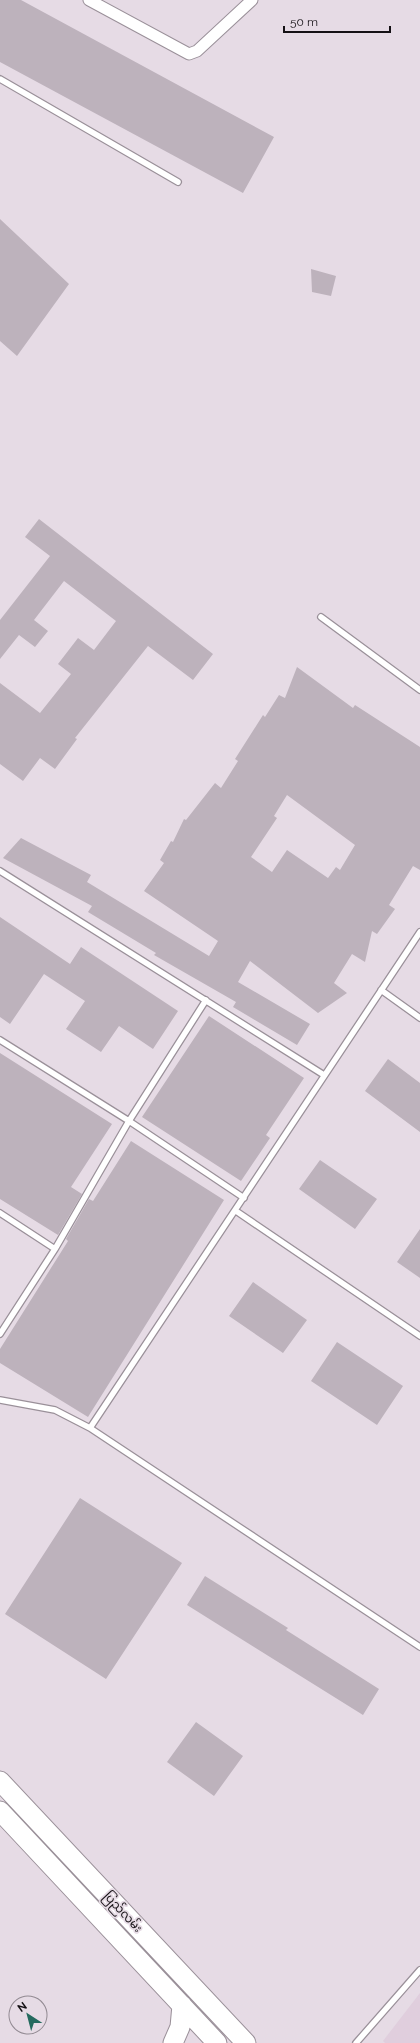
<svg xmlns="http://www.w3.org/2000/svg" width="420" height="2043" font-family="Raleway,'Noto Sans Myanmar',sans-serif">
	<rect width="100%" height="100%" fill="#e6dbe5"/>
	<path fill="#e0cedd" d="M420,1993v50h-35l-2,-2z"/>
	<path fill="#bdb2bc" fill-rule="evenodd" d="M0,0h21l253,137 -31,56 -243,-131z
		M0,219l69,65 -52,72 -17,-15z
		M311,269l25,7 -5,20 -19,-4z
		M39,519l174,135 -20,26 -45,-34 -73,92 2,1 -22,30 -15,-11 -17,23 -23,-17v-81l40,30 31,-39 -13,-10 20,-26 16,12 22,-29 -52,-40 -30,39 14,11 -13,16 -16,-12 -19,24v-39l50,-64 -25,-19z
		M297,667l56,41 2,-3 65,42v123l-7,-4 -24,39 6,4 -18,25 -5,-3 -7,31 -13,-8 -18,29 13,10 -29,20 -68,-52 -12,21 72,42 -13,21 -64,-38 3,-5 -82,-47 2,-2 -68,-41 4,-6 -89,-48 18,-20 70,37 -4,7 122,74 9,-15 -74,-50 20,-28 -4,-3 11,-19 2,1 11,-23 2,1 29,-37 6,5 17,-27 -3,-2 28,-44 2,2 14,-22 6,3zM287,795l68,50 -15,25 -4,-3 -8,11 -41,-28 -15,22 -21,-15 26,-39 -3,-2z
		M0,917l70,47 11,-17 97,64 -25,38 -34,-23 -18,26 -35,-23 19,-28 -41,-27 -34,50 -10,-7z
		M209,1016l95,62 -38,57 4,3 -29,43 -99,-64z
		M0,1053l112,71 -41,63 11,7 -24,41 -58,-36z
		M388,1059l32,24v49l-55,-41z
		M131,1141l93,59 -136,217 -88,-54v-14l68,-108 -2,-2 23,-40 4,2z
		M320,1160l57,39 -22,30 -56,-40z
		M420,1229v49l-23,-16z
		M253,1282l54,38 -24,33 -54,-37z
		M337,1342l66,44 -26,39 -66,-44z
		M80,1498l102,65 -76,116 -101,-65z
		M205,1576l83,52 -2,2 93,59 -16,26 -176,-110z
		M196,1722l47,34 -29,40 -47,-34z"/>
	<g fill="none" stroke-linecap="round" stroke-linejoin="round">
		<defs>
			<path id="service" d="M0,79l178,103
				M321,617l99,73
				M0,871l324,204
				M381,990l39,28
				M0,1040l129,81 115,77
				M236,1211l184,125
				M0,1213l55,36
				M0,1334l55,-85 74,-128 77,-121
				M0,1400l55,10 35,18 330,219
				M90,1428c111,-165 220,-331 330,-496
				M356,2043l64,-73"/>
			<path id="minor" d="M89,0l100,54 8,-3 55,-51"/>
			<path id="trunk" d="M0,1781l246,262
				M0,1811l217,232
				M173,2043l7,-16 2,-22"/>
		</defs>
		<use href="#service" stroke="#9a9099" stroke-width="8"/>
		<use href="#minor" stroke="#9a9099" stroke-width="13"/>
		<use href="#trunk" stroke="#9a9099" stroke-width="21"/>
		<use href="#service" stroke="#fff" stroke-width="5.5"/>
		<use href="#minor" stroke="#fff" stroke-width="11"/>
		<use href="#trunk" stroke="#fff" stroke-width="19"/>
	</g>
	<g text-anchor="middle" dominant-baseline="central" stroke-width="3.5" stroke-linejoin="round" paint-order="stroke">
		<g font-size="12" fill="#151115" stroke="#e6dbe5">
			<text transform="translate(123 1912) rotate(47)">ပြည်လမ်း</text>
		</g>
	</g>
	<g transform="translate(28 2015) rotate(324)"><circle r="19" fill="#e6dbe5" stroke="#928a92"/>
	<path d="M0-3L7 15L0 10L-7 15Z" fill="#246a5e"/>
	<text y="-6" font-size="11" font-weight="bold" text-anchor="middle" fill="#151115">N</text>
	</g>
	<path d="M284 26v6h106v-6" fill="none" stroke="#151115" stroke-width="2"/>
	<text x="290" y="26" font-size="12" fill="#151115" stroke="#e6dbe5" stroke-width="3" paint-order="stroke">50 m</text>
</svg>
